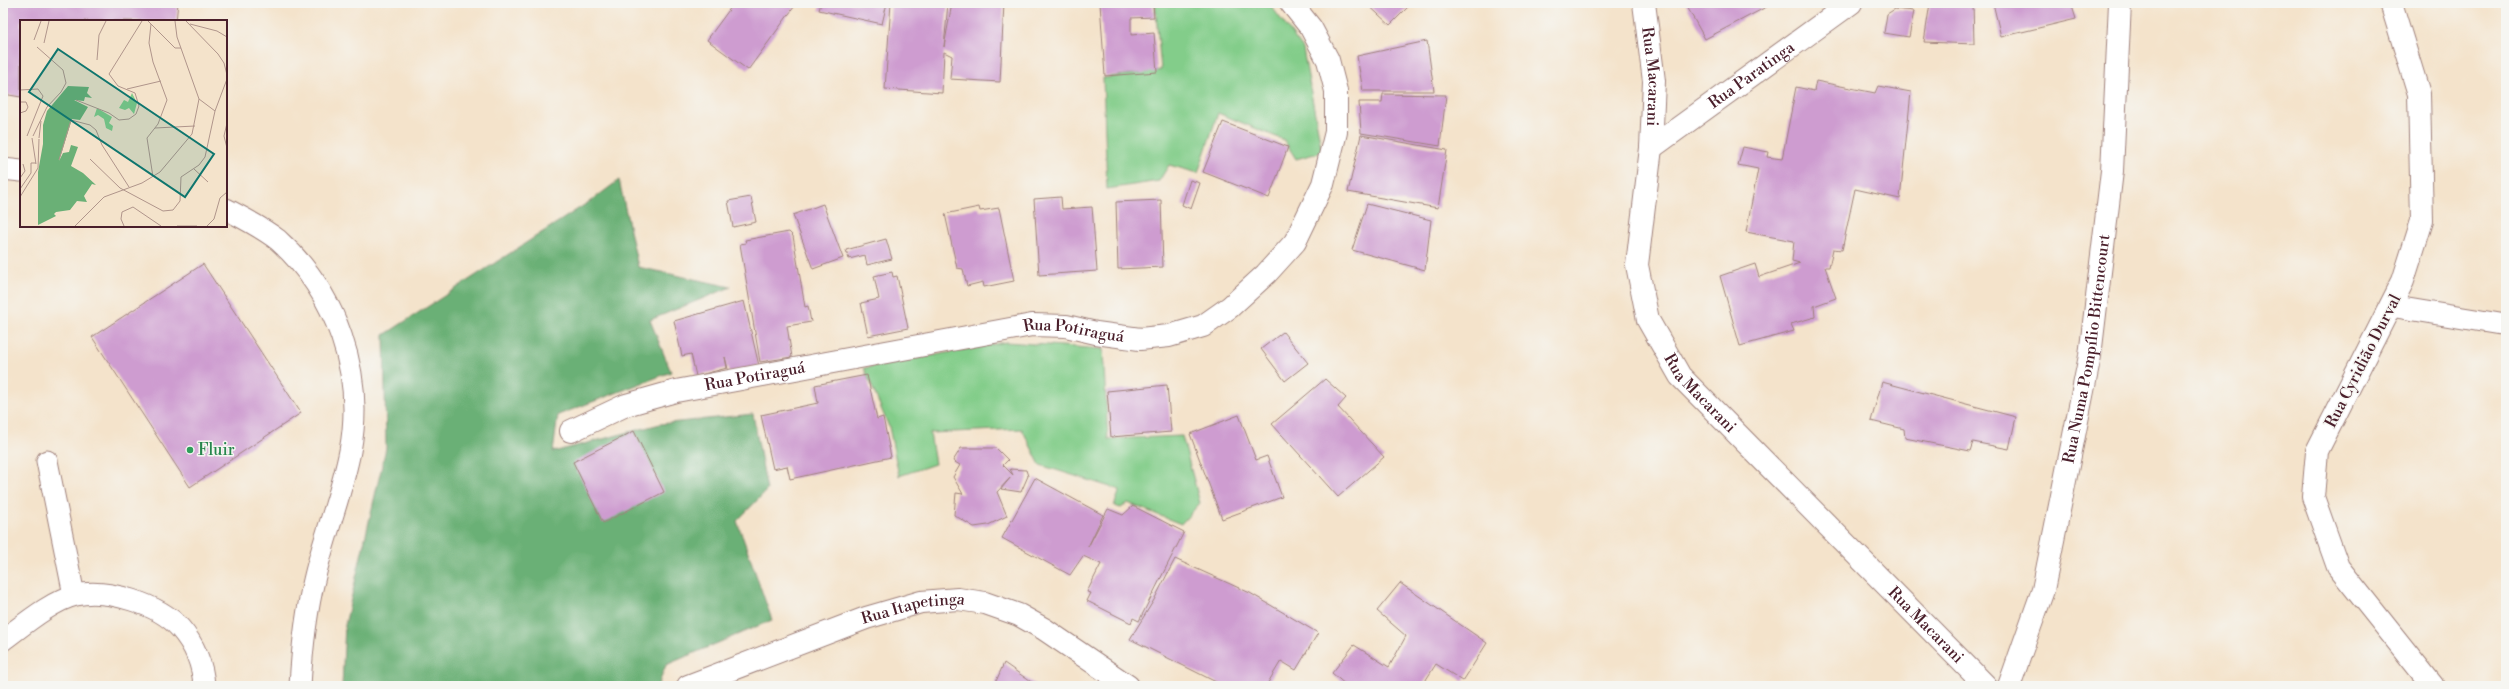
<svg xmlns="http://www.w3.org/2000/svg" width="2509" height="689" font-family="'Libre Bodoni',serif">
	<rect width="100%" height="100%" fill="#f6f6f2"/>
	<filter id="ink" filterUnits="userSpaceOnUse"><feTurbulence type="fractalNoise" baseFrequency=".025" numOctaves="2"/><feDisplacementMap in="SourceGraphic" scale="8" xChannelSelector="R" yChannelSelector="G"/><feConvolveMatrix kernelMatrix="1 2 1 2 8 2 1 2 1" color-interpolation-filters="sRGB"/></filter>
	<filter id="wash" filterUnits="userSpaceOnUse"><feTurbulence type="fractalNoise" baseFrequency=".012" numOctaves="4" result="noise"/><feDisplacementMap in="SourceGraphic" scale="16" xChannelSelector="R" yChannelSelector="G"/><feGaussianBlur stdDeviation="0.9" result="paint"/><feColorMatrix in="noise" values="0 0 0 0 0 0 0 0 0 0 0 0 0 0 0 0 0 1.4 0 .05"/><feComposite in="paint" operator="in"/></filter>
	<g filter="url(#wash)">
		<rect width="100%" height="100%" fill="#f4e3cb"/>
		<path fill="#83cd8a" stroke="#66765a" d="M1155,3h114l34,46 19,103 -26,7 -12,-19 -66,-27 -20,60 -29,-8 -10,16 -52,8 -4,-111 58,-8z
			M1006,342l97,7 5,90 74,-3 18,67 -19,21 -53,-21 -7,5 -7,-2 6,-16 -80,-25 -18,-36 -92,4 5,31 -36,12 -10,-49 -25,-59z"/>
		<path fill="#6ab076" stroke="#5a6850" d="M619,180l19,87 93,20 -81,33 21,52 -113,43 -5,37 107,-28 93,-10 14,76 -30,31 35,99 -106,45 -8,21h-316l3,-61 41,-177 -2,-113 211,-137z"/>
		<g id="blocks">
			<path fill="#ce9cd0" d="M3,3h175l-2,18h-155v76l-18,-3z
				M734,3h63l-49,67 -41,-30z
				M821,3h66l-5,21 -63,-14z
				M891,3h57l-4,44 8,-44h52l-4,79 -50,-3 2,-23 -8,-4 -2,41 -57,-4z
				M1100,3h53l1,14 -23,1v17l23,-2 3,39 -52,4z
				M1366,3h46l-22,22z
				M1685,3h86l1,1 -67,35z
				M1930,3h43l1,41 -50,-2z
				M1993,3h78l5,16 -75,18z
				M1895,9l19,2 -5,26 -25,-4 3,-19z
				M1427,41l7,50h-71l-6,-35z
				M1816,81l59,12 3,-7 33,6 -11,107 -45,-10 -13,61 -9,-1 -4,18h-4l11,31 -22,8 1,11 -24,7 3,7 -54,15 -20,-70 35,-12 4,13 41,-14 -8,-2 2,-20 -48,-9 12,-63 -20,-4 5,-18 25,5 -1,5 15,2 14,-72 18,4z
				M1383,94l63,1 -6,51 -79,-13 -2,-31h23z
				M1223,122l65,25 -19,51 -66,-26z
				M1361,135l86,15 -9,58 -90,-16z
				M1190,180l10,3 -9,26 -9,-4z
				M751,197l5,25 -23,5 -5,-26z
				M1061,197l1,12 30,-2 5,64 -58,4 -5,-76z
				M1161,200l2,67 -45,2 -2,-67z
				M823,204l20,54 -30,11 -20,-54z
				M1367,204l64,16 -6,50 -73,-20z
				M979,207l1,4 19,-3 15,73 -30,6 -1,-5 -16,4 -4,-17 -6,-1 -12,-54z
				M789,232l4,4 12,71 3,-1 3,16 -24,4 5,31 -32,5 -20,-118 6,-1 -1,-3z
				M886,239l6,20 -25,6 -2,-10 -16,4 -3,-9z
				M203,264l98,149 -111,74 -98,-150z
				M892,272l1,5 4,-1 11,52 -40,8 -7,-33 18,-4 -5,-23z
				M744,301l15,65 -30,7 -4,-16 2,11 -31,8 -5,-22 -9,2 -8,-35z
				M1283,332l25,31 -23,18 -24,-32z
				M867,375l10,44 6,-2 8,40 -101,22 -3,-13 -14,3 -12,-54 57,-12 -3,-18z
				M1325,379l21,19 -8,9 46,50 -46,40 -66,-73z
				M1882,382l134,35 -7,32 -36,-7 -3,9 -65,-13 -1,-9 -33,-8z
				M1167,385l4,47 -60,5 -4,-46z
				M1239,415l17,45 11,-4 15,41 -60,22 -32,-85z
				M634,431l30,61 -61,31 -30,-61z
				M961,448h35l12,12 -5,5 10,10 -3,-6 16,1 2,6 -7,16 -20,-3 10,-12 -14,15 10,24 -19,9 -14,2 -20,-12 2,-22 7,1 -10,-17 7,-12 -7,-4z
				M1035,478l68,37 -15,32 20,-38 15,6 10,-9 51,26 -45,89 -6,-3 -2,5 -44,-22 4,-8 -4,-1 14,-28 -18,-8 -13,19 -68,-37z
				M1175,559l75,34 68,40 -22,37 -15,-9 -15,25h-42l-94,-47 24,-39z
				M1400,583l87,60 -24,38 -27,-17 -14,22h-75l-15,-13 22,-28 35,22 17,-31 -29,-25z
				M1004,663l33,23h-43z"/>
		</g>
	</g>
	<g filter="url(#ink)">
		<use href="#blocks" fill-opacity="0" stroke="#9f817b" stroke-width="1"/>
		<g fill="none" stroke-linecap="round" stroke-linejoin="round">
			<defs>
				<path id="service" d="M3,169l18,2
					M226,209c17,9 37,19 52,31 58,52 87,134 72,211 -8,42 -25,83 -35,125 -9,36 -13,73 -15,110
					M2390,306l116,19
					M47,461l27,134
					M3,640c19,-14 50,-40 73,-45 30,-7 83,9 104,33 14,16 23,37 24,58"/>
				<g id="minor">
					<path id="s1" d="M1644,3l10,78 -3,67 -14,117 11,55 32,56 306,310"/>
					<path d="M2391,3l28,91 3,127 -19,60 -86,170 -4,46 25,70 95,119"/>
					<path id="s2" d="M1651,148l200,-145"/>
					<path id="s3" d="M571,431l55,-26 50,-14 356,-66 34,1 30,7 44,6 29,-3 34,-10 27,-19 36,-33 29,-32 28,-58 13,-52v-41l-8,-31 -17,-32 -20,-25"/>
					<path id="s4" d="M688,686l178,-68 55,-16 37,-3 27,4 34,12 25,14 84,57"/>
				</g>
				<g id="tertiary">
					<path id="s5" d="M2009,686l34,-96 47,-234 22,-185 8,-168"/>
				</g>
			</defs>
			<use href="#service" stroke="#9f817b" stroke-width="23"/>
			<use href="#minor" stroke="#9f817b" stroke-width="24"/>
			<use href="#tertiary" stroke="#9f817b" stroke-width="24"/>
			<use href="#service" stroke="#fff" stroke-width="21"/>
			<use href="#minor" stroke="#fff" stroke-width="22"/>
			<use href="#tertiary" stroke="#fff" stroke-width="22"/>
		</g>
	</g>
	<circle fill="#2e9e5b" stroke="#f6f6f2" stroke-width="1.5" cx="190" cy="450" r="4"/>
	<g text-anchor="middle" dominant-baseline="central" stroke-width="3" stroke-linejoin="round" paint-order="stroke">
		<g font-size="16" fill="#4a1f2b" stroke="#f6f6f2">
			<text stroke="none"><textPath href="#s1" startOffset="74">Rua Macarani</textPath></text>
			<text stroke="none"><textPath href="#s2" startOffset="124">Rua Paratinga</textPath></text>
			<text stroke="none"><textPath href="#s3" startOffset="517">Rua Potiraguá</textPath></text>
			<text stroke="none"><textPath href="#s5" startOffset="347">Rua Numa Pompílio Bittencourt</textPath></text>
			<text transform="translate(2363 361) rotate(-63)">Rua Cyridião Durval</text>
			<text stroke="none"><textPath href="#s3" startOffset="193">Rua Potiraguá</textPath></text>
			<text stroke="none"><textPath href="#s1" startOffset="410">Rua Macarani</textPath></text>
			<text stroke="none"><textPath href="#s4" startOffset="239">Rua Itapetinga</textPath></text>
			<text stroke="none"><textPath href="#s1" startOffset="734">Rua Macarani</textPath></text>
		</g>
		<g font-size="16" fill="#27864d" stroke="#f6f6f2" text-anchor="start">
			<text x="198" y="450">Fluir</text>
		</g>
	</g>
	<g transform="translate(20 20)">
		<rect width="207" height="207" fill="#f4e3cb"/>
		<path d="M112,73l5,10 -3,11 -5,-6 -4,2 -6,-2 5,-8 4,2zM77,88l15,9 -3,6 4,3 -1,5 -6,-3 -2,-9 -6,-4 -4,2z" fill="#83cd8a"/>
		<path d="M48,66l21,1 -2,6 5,5 -7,-1 -1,4 -10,-1 14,7 -8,13 -8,-1 -13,42 4,-8 6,-1 2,-7 7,2 -7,19 12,7 13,12 -4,-1 -8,12 3,6 -10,-1 -7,9 -14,2 -2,2 2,2 -18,9v-53l5,-28v-19l4,-14z" fill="#6ab076"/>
		<path fill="none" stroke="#b0958b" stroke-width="1" d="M128,1l27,27h6M166,1l32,33 6,9 3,12M131,4l-2,19 4,19 14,38 -9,24 -11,14 6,39M170,4l27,7 10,6M14,20l7,-19M24,23l5,-22M77,40l2,-25 7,-14M107,69l34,-8M0,70l18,-1 5,7 -16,40M179,79l16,12M56,80l33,13 10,7 10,-1 7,-5 3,-8 -4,-13 -17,-7 -9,-12 33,-53M0,82h6l2,5 -2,4 -6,2M207,103l-3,13 3,12M135,108l40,-2M13,116l14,-29 14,-15 5,-9 -3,-13 -26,-23M12,118l4,26M19,118l2,-17M70,139l30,29 43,23 10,-1 7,-9 1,-24 18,-12 6,-8 10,-46 12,-32M39,140l12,-40 19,5 6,5 6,15 27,42M174,149l14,13M0,158l5,-7 -2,-7M0,169l11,-16v-10h5M0,177l18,-29 1,-29M55,206l29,-29 38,-14 18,-11 32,-38 7,-35 -22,-62 -2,-16M104,206l-3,-7 1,-7 11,-5 28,19M157,206h20M187,206l7,-7 6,-21 7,-6"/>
		<path fill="#0f766e" fill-opacity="0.15" stroke="#0f766e" stroke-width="2" d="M38,29l156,105 -29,43 -156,-105z"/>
		<rect width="207" height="207" fill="none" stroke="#4a1f2b" stroke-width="2"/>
	</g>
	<rect width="2509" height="689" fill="none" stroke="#f6f6f2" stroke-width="16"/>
</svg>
